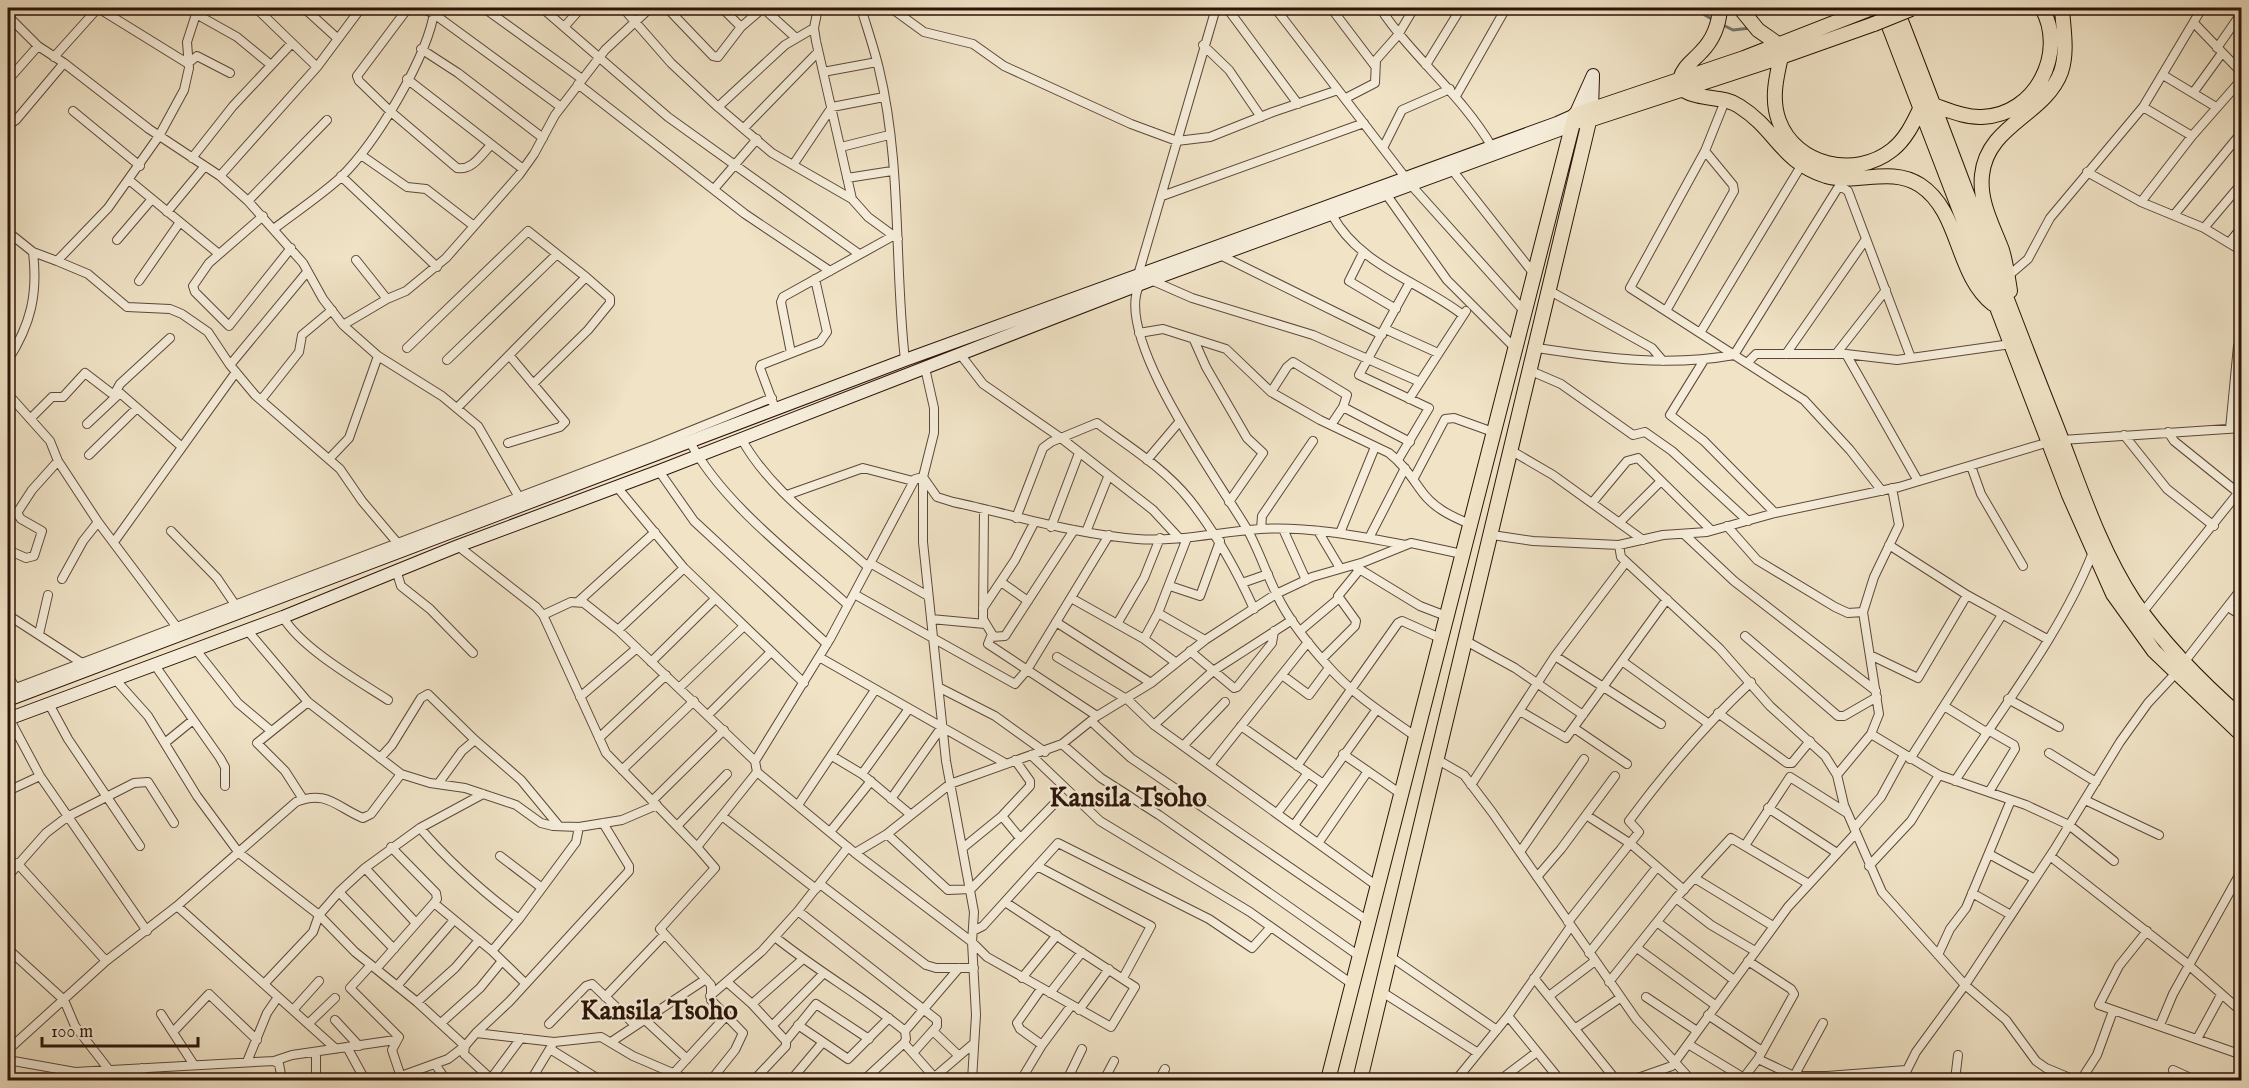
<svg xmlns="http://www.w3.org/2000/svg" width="2249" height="1088" font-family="'IM FELL English',serif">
	<rect width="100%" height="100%" fill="#f0e3c6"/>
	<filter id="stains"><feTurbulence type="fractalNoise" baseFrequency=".00333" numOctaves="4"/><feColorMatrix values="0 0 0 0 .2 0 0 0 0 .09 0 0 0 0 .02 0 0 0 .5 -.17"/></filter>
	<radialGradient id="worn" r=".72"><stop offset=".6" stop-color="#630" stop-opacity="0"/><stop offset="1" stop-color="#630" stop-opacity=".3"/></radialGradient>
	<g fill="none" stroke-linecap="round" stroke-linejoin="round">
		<path stroke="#6f7a6d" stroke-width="3" d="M1693,8l22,13
			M1721,24l12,6 18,-2"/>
		<defs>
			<path id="minor" d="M98,8l89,55
				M256,8l61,59
				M304,8l33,30
				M408,8l-51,68 2,5 31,30 67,57c15,3 24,-13 34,-23
				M422,8l12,6 127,93
				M484,8l98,71
				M542,8l126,109 191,137
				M623,8l48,55 47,44 54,46 80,46
				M667,8l46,48 5,1 23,-30 22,-19
				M722,8l19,19
				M763,8l33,30
				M818,8l-4,20 2,13 36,158 16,18 30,22
				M861,8c6,20 13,40 18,61 23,95 15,195 26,291
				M891,8l33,24 49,12 31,22 127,58 46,17 33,-4 63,-25 65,-22
				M1227,8l71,96
				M1275,8l130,169
				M1331,8l44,58
				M1380,8c33,50 82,87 112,139
				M196,14l41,23 34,28
				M8,16l30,30 26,17 85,66 71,47 28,25 55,62 20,36 20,26 35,31 64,40 36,30 42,73
				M2194,23l48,50
				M565,26l16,-18
				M1203,45l26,25 32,47
				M2217,48l25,-36
				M421,49l37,24 85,65
				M54,57l44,-49
				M187,58l4,3 6,-5 33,17
				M1426,65l35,-57
				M823,72l54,-10
				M2163,75l53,32
				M407,79l116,90
				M8,80l30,-34
				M578,84l167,130 85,57
				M2193,93l29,-40
				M1456,96l50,-88
				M1346,98l29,-15 1,-23 22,-25 16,-27
				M1725,101l-20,50 -75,137 174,112 46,50 32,41
				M718,107l67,-62 29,-17
				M2143,107l49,29
				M73,111l67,55
				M8,119l5,3 3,-2 48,-57
				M744,128l74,-76
				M841,147l48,-12
				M1383,148l19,-38 48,-21
				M361,155l46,32 19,2 48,37
				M192,158l41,-52 59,-63
				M793,165l39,-58 52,-10
				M1453,171l81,103
				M2087,172l54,30 63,26 38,23
				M220,176l97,-109 44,-59
				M341,176l96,91
				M847,178l45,-7
				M129,180l90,74
				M1411,185l113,126
				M1840,186l8,5 63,167
				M714,189l43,-50
				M1386,194l61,86 68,68
				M1162,196l202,-73
				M248,201l79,-81
				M2141,202l51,-66 50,-57
				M167,212l38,-46
				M1332,215c28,51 87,66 131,100
				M2174,215l68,-83
				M263,216l-54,47 -16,23 2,6 34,34 62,-78
				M275,228c21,-16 45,-32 65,-50 36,-35 88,-121 95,-170
				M2204,228l38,-45
				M8,232l25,20 24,9 51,-53 51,-72 25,-46 5,-22 -2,-26 11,-34
				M117,240l35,-41
				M2229,243l13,-16
				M1363,253l-14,28 47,28
				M1222,256l160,79
				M356,260l31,39
				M57,261l31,13 39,33 43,2 12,5 26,18 22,33 25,30 85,74 22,32 38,45
				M1138,275l78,-267
				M2007,277l21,-18 22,-41 93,-111 59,-99
				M1151,280l41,18 121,37 107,47
				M139,281l41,-59
				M1139,286c-25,52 79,194 108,243 13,23 21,50 34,74 12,22 29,43 46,62 24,28 58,50 88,71
				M1550,291l102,57 11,13
				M1666,311l68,-120 -1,-6 -28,-34
				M343,325l44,-26 19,-8 40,-33 73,-83 15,-21 21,-39 50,-65 45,-42
				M1385,329l53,24
				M1139,333l24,-4 63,20 45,43 49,28 69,33c13,10 21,22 31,36 12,18 30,27 50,35
				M1700,333l101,-167
				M1194,340l12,27 41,71 16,15 -34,49
				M407,348l121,-117 58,46 -129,131
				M1537,348c66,10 131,19 197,7l110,-177
				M791,353l-10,-51 2,-5 110,-61
				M960,354l23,30 78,54 92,72 26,28
				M1786,354l80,-115
				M1836,354l50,-64
				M1846,354l72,127
				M8,360c23,-36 30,-66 25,-108
				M447,360l110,-106
				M1704,360l-34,55 34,26 71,72
				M1747,363l9,-9h90l51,6 114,-16
				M230,365l77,-93
				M925,368l9,40v25l-11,44v65l23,219 28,151 -2,30 4,73 -4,65
				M1531,371l30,13 72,51 12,-3 27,19 76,70
				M533,384l55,-54 22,-27v-5l-24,-21
				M1271,392l16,-25 6,-5 54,33 -4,12 -12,18
				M115,393l5,-9 50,-46
				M8,394l42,47 8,20 40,61 81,108
				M1409,399l57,-88
				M261,400l38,-48 3,-17 30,-25
				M773,403l-13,-35 1,-3 59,-23 7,-10 -12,-53
				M1343,407l67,35
				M31,418l21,-21h11l22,-24 26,20h9l62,54
				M87,424l33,-31
				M2230,429l8,-83
				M2168,432l6,9 67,54
				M2124,435l43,54 47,37
				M741,438c28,52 84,90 127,129
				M2062,440l180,-12
				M690,442c34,63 105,115 158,163
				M508,443l52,-16 5,-5 -56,-67
				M1512,451l41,24 90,65
				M89,455l48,-47
				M330,458l19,-20 29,-82
				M1147,460l33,-39
				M1398,460l31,-52 -70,-33 51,-93
				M1971,466l10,28 42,72
				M659,471l35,50 133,123
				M1414,478l31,-59 9,-1 39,14
				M617,487l67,81 120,115
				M787,495l76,-27 50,13
				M1592,503l35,-42 11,-3 73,72
				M984,509l-1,110 9,15 -4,10 109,72
				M1016,518l27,-70 8,-6 46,-19c31,23 67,45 92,76 27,34 47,70 65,110
				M1619,523l42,-42
				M1727,526l30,34 78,47 13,6 15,-1
				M1051,527l28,-74
				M1261,529l1,-13 51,-75
				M1283,529l23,51
				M171,531l46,47 19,28
				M1318,531l22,37
				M1086,532l22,-55
				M1340,533l35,-86
				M1684,534l50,47 142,110
				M1492,535l41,6 86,4 44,-10 44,-3 68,-19 124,-26 150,-45
				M1369,538l36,-70
				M114,542l122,-170
				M1619,545l2,12 99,92 50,57 55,50 12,19 7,30 38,87 83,93 41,35 30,41 10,7 29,12
				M1889,545l78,50 80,44
				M458,546l78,61 7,8 63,138 91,94 18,21 -55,61 51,56v15l32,33 -8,17 -24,30
				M8,550l18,8 8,-2 8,-25 -21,-12 -4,-6 15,-23 26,-29
				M870,563l58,33
				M1356,567l64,39 26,10
				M397,573l4,13 29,23 43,44
				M62,579l21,-38 15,-19
				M1001,582l27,19
				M1242,583l26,-9
				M1170,586l30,10 20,-55
				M854,594l161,90 12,-14 82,-135
				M1071,598l73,41 31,23
				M579,601l76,-69
				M2228,607l14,9
				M983,608l32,-48 19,-37
				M1158,613l47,27
				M2142,613l96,-120
				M8,615l77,50
				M543,615l28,-13 13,1 34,27 137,131
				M283,617c18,31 74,63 105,83
				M931,619l54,5
				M1056,622l95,61
				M1117,624l27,-46 16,-40
				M247,630l61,72 93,72 29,9 35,5 51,17 25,18 12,3 26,1 43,-7 35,-15
				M618,630l66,-62
				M1300,631l38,-32
				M39,634l9,-39
				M1745,636l93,80h6l33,-19
				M991,637l14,-1 69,-106
				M1144,639l14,-26 29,-75
				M1466,641l49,27 68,47
				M196,650l42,53 32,27
				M1190,651l44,37 3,-1 35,-44 2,-12
				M1870,655l48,23 49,-83
				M1555,656l106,68
				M819,657l186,106
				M1057,657l71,43 26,25 223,161
				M1322,659l33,-33 1,-5 -18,-25 22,-27
				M1622,661l87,63
				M651,662l64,-63
				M154,664l66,94 5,9v19
				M1282,675l27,20 20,-27
				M8,676l9,14
				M115,679l33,37 49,80 42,57 80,62 36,37 62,50 48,44 11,-13 78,9
				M679,688l65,-62
				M940,688l55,28 50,36
				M8,691l645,-245 119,-48
				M580,697l57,-49
				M2008,699l51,28
				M49,704l19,35 72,107
				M1944,706l42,26
				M1520,711l46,27 101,-139
				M1718,713l69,50h5l18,-22
				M708,715l63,-63
				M9,718l31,58 107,155
				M1091,721l40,37 237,163
				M1154,725l59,-54 79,-51
				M1241,726l81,57
				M1574,728l53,36
				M1988,730l26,15 1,4 -26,43
				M1871,734l68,41 87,30 43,20 45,36
				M599,738l67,-63
				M166,742l27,-22
				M1062,744l39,34 58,37 200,141
				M1184,745l41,-43
				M2049,753l47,29
				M1343,754l58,40
				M1031,755l69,66 150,91 102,72
				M832,756l30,18 49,41
				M380,758l12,-13 29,-47 7,-4 47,46 46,40 38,46
				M1910,759l92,-144
				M1438,760l26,15 28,37 144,207 55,61
				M1211,764l97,-122
				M1297,766l101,-143 4,-2 38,17
				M622,770l72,-69
				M757,772l98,81 117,89 15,15 124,70 24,-40 -130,-85
				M862,774l46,-64
				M1837,775l34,-41 8,-20 -16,-102 11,-35 25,-52 -7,-37
				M1955,781c46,-72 107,-149 138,-229
				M438,784l24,-33 13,-11
				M1471,785l84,-129 71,-94
				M8,791l32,-15
				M303,799l-18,-28 -28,-28 51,-41
				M891,799l50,-71
				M2085,800l74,35
				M652,801l72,-71
				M798,805l77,-115
				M1768,808l69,45
				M1278,812l30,-39
				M1586,815l45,29 53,46
				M722,816l94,73
				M1002,816l18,22
				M1295,824l82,-115
				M677,826l50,-52
				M420,828l63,-34
				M1854,828l27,-31 23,-42
				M830,832l41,-51
				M887,834l61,56 23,-1 82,-84
				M1319,842l49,-71
				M1746,844l44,-67 57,36
				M391,847l45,46 1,6 -3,4
				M697,847l60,-75 -2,-11 75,-122 85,-160 8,-2 14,20 16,5c61,13 120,32 184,37 41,3 82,-7 123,-10 49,-3 98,7 146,16
				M964,847l38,-31 28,-30v-5l-15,-21
				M1520,852l64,-93
				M855,853l32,-19 63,-50 112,-40 35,-28 54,-33 54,-43 71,-46 36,-17 52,-15 47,-19 51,11
				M1989,854l46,25
				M500,856l42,32
				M2050,856l134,105 58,51
				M17,863l89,98
				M1037,866l114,60 -28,52
				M1869,866l42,-45 28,-46
				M365,868l51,55
				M8,876l38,-43 21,-16 67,-34 14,-1 26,41
				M1537,877l24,-28 54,-73
				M1696,879l77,47
				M820,884l106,81 10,3h38
				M339,892l55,57
				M1972,893l39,22
				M1676,898l35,27 44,26
				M177,906l159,143
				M798,911l139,109v6l-24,27
				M1568,922l71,-90 -10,-11c37,-50 77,-97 122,-139
				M1657,922l77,58
				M973,931l10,-5 75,-83 151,76 43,29 19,-21
				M2147,931l-28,35 -20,39 143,50
				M775,937c42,34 89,60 130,94l1,8 -2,4 -40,37
				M1637,948l78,57
				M8,949l56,51 11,26 34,44v10
				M1589,953l68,-86
				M1938,955l12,-26 16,-21 45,-108
				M1391,957l106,73
				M371,965l-21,23 49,49 -7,13 9,27
				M376,969l58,-66 58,48
				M1022,978l35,-43
				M1534,978l82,102
				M727,982l25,22 34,37
				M1609,982l67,-84 55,-60 78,46
				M525,983l-33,-32 27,-32 57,-77 3,-15
				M264,984l49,-52 6,-17 20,-23 26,-24 55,-40c30,35 63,64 99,91
				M397,986l57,-66
				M1041,989l-24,34 3,6 22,16
				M1382,992l96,61
				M1050,993l32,-41
				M710,996l52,-45 36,-40 50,-64
				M1549,996l46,-35
				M605,997l59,-62
				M1646,997l51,34
				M417,1002l38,-34 24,-28
				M752,1004l51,-45
				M293,1010l26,-29
				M1079,1010l30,-41
				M161,1014l33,51
				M1708,1015l54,36
				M1508,1016l52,64
				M644,1019l43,40
				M335,1020l24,26
				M441,1023l39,-35 22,-27
				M308,1024l27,-26
				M549,1024l37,-38 6,-2 43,41
				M773,1025l51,-52
				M798,1025l50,34 41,-41
				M2160,1025l13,-31 69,-124
				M1576,1028l44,-30
				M905,1031l54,-63
				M933,1031l25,24
				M173,1032l36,-38 48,46
				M476,1033l33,-31 120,-131v-5l-26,-43
				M2197,1039l24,-44
				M611,1042l95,-63
				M904,1043l31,35
				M1688,1044l56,34
				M465,1046l-1,8 27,25
				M347,1047l18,33
				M550,1049l50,31
				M8,1050l98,-89 71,-55 119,-104c30,-13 42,6 67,16l8,-4 30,-40
				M316,1052v28
				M1758,1059l36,17h33l79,-6
				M8,1060l67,12 199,-11 5,3 3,16
				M274,1061l18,-6 103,-15
				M247,1062l20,-49 11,-16
				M435,1064l11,16
				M142,1068l1,12
				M2173,1070l22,10
				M674,1073l53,-58
				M872,1073l9,7
				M1793,1078l30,-55
				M390,1080l58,-21 17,-13
				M490,1080l31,-42
				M531,1080l23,-38 47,-5 32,19 56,24
				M754,1080l32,-34v-5l30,-37 53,35
				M791,1080l32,-38
				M931,1080l42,-36
				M1021,1080l21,-35 29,-39
				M1067,1080l15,-31
				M1104,1080l10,-19
				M1159,1080l6,-11
				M1456,1080l52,-64 63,-90
				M1500,1080l37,-28
				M1632,1080l40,-14 116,-159 68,-74
				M1742,1080l16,-21 36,-65 -3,-5 -43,-28
				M1902,1080l14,-28 49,-67 89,-135 66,-108 28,-39 27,-29 67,-86
				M1955,1080l3,-25
				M2081,1080l16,-25 16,-44"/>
			<path id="secondary" d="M1592,109l1,-32
				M8,700l897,-340 652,-237 18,-8 18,-40
				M8,719l275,-102 175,-71 201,-75 492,-191 422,-155"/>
			<path id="primary" d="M1740,8l18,22 20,14
				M1882,8l187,487 44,99 41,57 88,84
				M1896,8c53,135 102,272 156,407 25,62 45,130 82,186 30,44 68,82 108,117
				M1781,57c-5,21 -10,43 -2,64 17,45 76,58 113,29 13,-10 21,-26 28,-41
				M1680,79c3,-12 13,-18 21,-27 12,-12 18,-28 19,-44
				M1683,90c19,11 40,5 56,16 38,24 41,55 87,70 32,9 64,-10 94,9 41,27 35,89 73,119
				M1933,105c15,5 33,13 49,12 54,-2 85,-64 60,-109
				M1583,122l198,-65 93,-33
				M2010,291c-2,-13 -4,-28 -8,-41 -9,-24 -23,-48 -20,-75 5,-50 63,-60 79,-103 7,-21 2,-44 1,-64
				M1328,1080l247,-965 169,-57 128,-50
				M1360,1080l232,-971"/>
		</defs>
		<use href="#minor" stroke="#5d4738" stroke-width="10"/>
		<use href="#secondary" stroke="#2c1308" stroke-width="14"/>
		<use href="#primary" stroke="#2c1308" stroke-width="16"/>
		<use href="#minor" stroke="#f5edda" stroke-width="8"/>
		<use href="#secondary" stroke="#f5edda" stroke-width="12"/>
		<use href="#primary" stroke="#f0e3c6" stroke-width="14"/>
		<defs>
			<path id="primary-bridge" d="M1874,24l37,-15"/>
		</defs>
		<use href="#primary-bridge" stroke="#2c1308" stroke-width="16" stroke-linecap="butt"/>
		<use href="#primary-bridge" stroke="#f0e3c6" stroke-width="14"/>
	</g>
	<g text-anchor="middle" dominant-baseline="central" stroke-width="4.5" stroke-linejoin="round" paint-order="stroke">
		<g font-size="27" font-weight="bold" fill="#2c1308" stroke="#f5edda">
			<text x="1128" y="799">Kansila Tsoho</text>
			<text x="659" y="1012">Kansila Tsoho</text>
		</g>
	</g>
	<rect width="2249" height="1088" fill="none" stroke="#f0e3c6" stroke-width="30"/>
	<rect x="9" y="9" width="2231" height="1070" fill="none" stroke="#2c1308" stroke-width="3"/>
	<rect x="15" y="15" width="2219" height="1058" fill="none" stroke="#2c1308" stroke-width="1.5"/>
	<path d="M42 1037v9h156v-9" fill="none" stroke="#2c1308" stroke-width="3"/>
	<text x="51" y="1037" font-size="18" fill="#2c1308" stroke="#f5edda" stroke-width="4.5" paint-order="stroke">100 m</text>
	<rect width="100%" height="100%" filter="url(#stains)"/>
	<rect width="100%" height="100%" fill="url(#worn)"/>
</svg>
